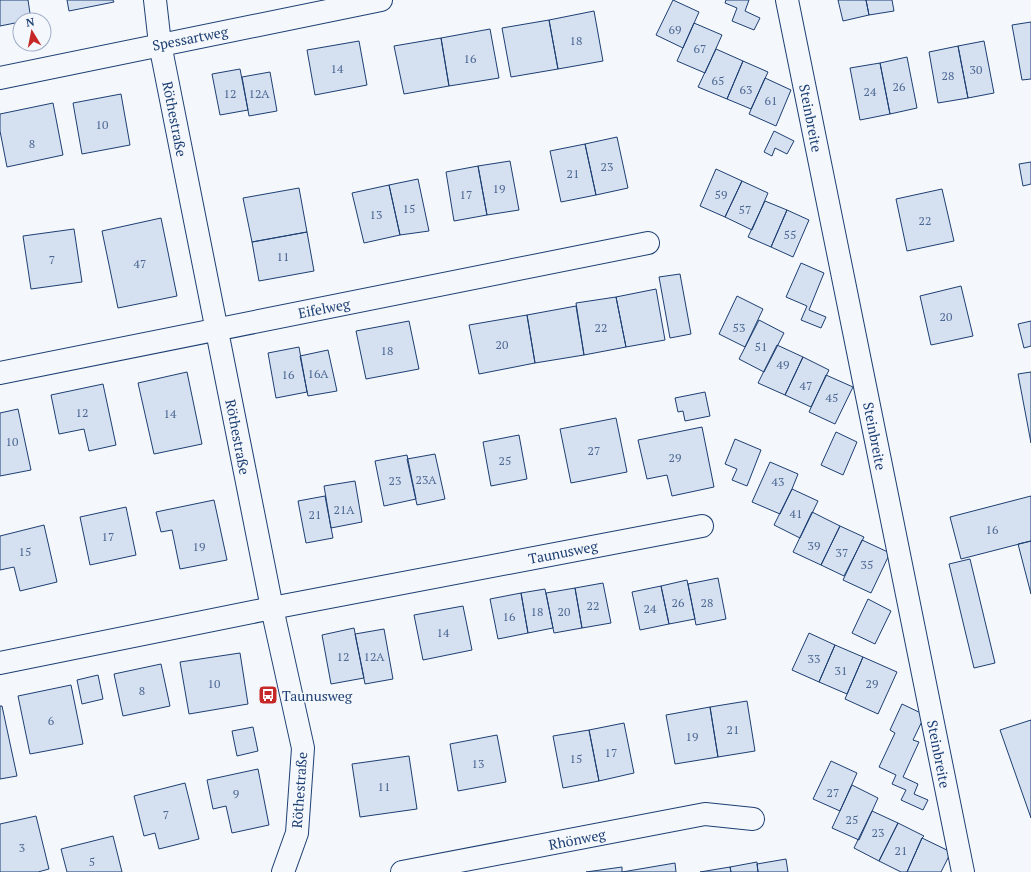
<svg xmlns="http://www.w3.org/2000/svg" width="1031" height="872" font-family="'PT Serif',serif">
	<rect width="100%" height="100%" fill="#f4f7fb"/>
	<path fill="#d5e0f0" stroke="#1d3f73" d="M0,0h28l3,20h-11v2l-20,4z
		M67,0h46l1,2 -45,9z
		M673,0l26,12 -16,36 -27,-13z
		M726,0h23l-4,11 15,7 -6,12 -22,-9 5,-13 -12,-5z
		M838,0h28l3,15 -26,6z
		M866,0h26l2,11 -25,4z
		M594,11l9,50 -45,8 -9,-49z
		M549,20l9,49 -47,8 -9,-49z
		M1031,22v57l-9,1 -10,-55z
		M694,23l28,12 -17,38 -28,-12z
		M490,29l9,49 -50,8 -8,-48z
		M441,38l8,48 -45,8 -10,-48z
		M359,41l8,44 -52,10 -8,-45z
		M984,41l10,52 -26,5 -10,-52z
		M958,46l10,52 -30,5 -9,-51z
		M716,49l27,12 -16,38 -29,-12z
		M907,57l10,51 -27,6 -10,-51z
		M743,61l25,11 -17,37 -24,-10z
		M880,63l10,51 -30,6 -10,-52z
		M240,69l8,41 -28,5 -8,-41z
		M270,72l7,39 -28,5 -7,-39z
		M765,78l26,12 -15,36 -27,-12z
		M121,94l9,51 -48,9 -9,-51z
		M53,103l10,52 -56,12 -7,-36v-17z
		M774,131l20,10 -7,13 -12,-6 -3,8 -8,-4z
		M617,137l11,51 -32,7 -11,-51z
		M585,144l11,51 -35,7 -11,-51z
		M510,161l9,49 -32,5 -9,-49z
		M1031,162v22l-8,2 -4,-22z
		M478,166l9,49 -33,6 -8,-49z
		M716,169l26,12 -17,36 -25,-11z
		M418,179l11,52 -29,4 -11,-50z
		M742,181l26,12 -16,37 -27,-13z
		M389,185l11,50 -36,8 -12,-50z
		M299,188l8,44 -55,10 -9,-44z
		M942,189l12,52 -47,10 -11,-52z
		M765,201l22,9 -16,37 -23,-10z
		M787,210l22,10 -16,37 -22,-10z
		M161,218l16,78 -59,12 -16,-77z
		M74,229l8,53 -51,7 -8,-53z
		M307,232l7,39 -55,10 -7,-39z
		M801,263l23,10 -15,37 17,7 -5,11 -20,-8 6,-14 -21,-9z
		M680,274l11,60 -21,4 -11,-61z
		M961,286l12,50 -42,9 -11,-49z
		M656,289l9,51 -39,7 -10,-50z
		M737,296l26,13 -18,38 -26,-13z
		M616,297l10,50 -42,8 -8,-52z
		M576,306l8,49 -49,8 -8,-48z
		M527,315l8,48 -56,11 -10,-49z
		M759,320l25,13 -20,39 -25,-13z
		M409,321l10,48 -53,10 -10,-48z
		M1031,321v25l-7,2 -6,-24z
		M777,345l26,12 -18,38 -27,-12z
		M299,347l8,45 -31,6 -8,-45z
		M328,350l9,41 -29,5 -8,-40z
		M803,357l26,13 -18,37 -26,-12z
		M187,372l15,72 -48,10 -16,-71z
		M1031,372v71l-13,-69z
		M826,375l27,12 -18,37 -26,-12z
		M103,384l13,61 -27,6 -5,-22 -25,5 -8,-39z
		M705,392l5,24 -25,5 -2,-10 -5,1 -3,-14z
		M18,409l13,61 -31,6v-63z
		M616,418l11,54 -56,11 -11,-54z
		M702,427l12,60 -42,9 -5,-21 -20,4 -9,-39z
		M836,432l21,10 -14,33 -22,-10z
		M519,435l8,44 -36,7 -8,-44z
		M735,439l26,11 -14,36 -15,-6 5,-11 -12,-5z
		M435,454l10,45 -28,6 -10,-46z
		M407,455l9,44 -32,7 -9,-45z
		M770,462l28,12 -6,15 -12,25 -28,-12z
		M355,481l7,41 -31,6 -7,-42z
		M792,489l26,12 -18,37 -26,-13z
		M325,496l8,42 -27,5 -8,-42z
		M1031,496v45l-70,18 -11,-42z
		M214,500l13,60 -47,9 -8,-39 -11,2 -5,-20z
		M126,507l10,48 -46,10 -10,-48z
		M812,512l28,14 -19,39 -28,-13z
		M44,525l13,57 -37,9 -6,-24 -14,3v-34z
		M840,526l24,11 -20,39 -23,-11z
		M862,540l28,13 -19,40 -28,-13z
		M1031,541v53l-13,-50z
		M970,559l25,104 -21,5 -25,-104z
		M718,578l8,41 -30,6 -8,-41z
		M687,580l8,39 -26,5 -8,-38z
		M603,583l8,40 -29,5 -7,-40z
		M661,586l8,38 -29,6 -8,-38z
		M575,588l7,40 -28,5 -8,-40z
		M545,589l8,39 -25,5 -7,-40z
		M521,593l7,40 -30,6 -8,-40z
		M868,599l23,12 -16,33 -23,-11z
		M463,606l9,44 -49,10 -9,-45z
		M354,628l10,50 -33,6 -9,-49z
		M384,629l9,50 -28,5 -10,-50z
		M809,633l26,12 -16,37 -27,-12z
		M835,645l28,12 -16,37 -28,-12z
		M240,653l8,51 -59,10 -9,-52z
		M863,657l34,15 -19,42 -33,-15z
		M161,664l9,42 -47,10 -9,-42z
		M98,675l5,24 -21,5 -5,-24z
		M71,685l12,59 -53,10 -12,-58z
		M747,701l8,50 -37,6 -8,-50z
		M902,704l23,11 -12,25 6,2 -16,35 15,7 -4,10 14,6 -5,10 -22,-10 5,-10 -14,-6 4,-9 -17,-8 16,-34 -5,-3z
		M0,706h2l15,70 -17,3z
		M710,707l8,50 -43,7 -9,-49z
		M1031,720v98l-31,-88z
		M624,723l10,50 -35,8 -10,-51z
		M253,727l5,24 -21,5 -5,-25z
		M589,730l10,51 -36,7 -10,-52z
		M497,735l9,47 -48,9 -8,-47z
		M409,756l8,53 -57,8 -8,-53z
		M831,761l26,12 -17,38 -27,-12z
		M258,769l11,56 -37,8 -6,-27 -13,3 -6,-29z
		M185,783l14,56 -40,10 -4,-16 -11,3 -10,-40z
		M852,785l26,13 -19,42 -27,-12z
		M872,811l26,12 -19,38 -25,-13z
		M36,816l13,53 -11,3h-38v-48z
		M898,823l26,13 -2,2 -15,34h-6l-22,-11z
		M113,836l9,36h-55l-6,-23z
		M922,838l29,14 -10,20h-34z
		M786,859l2,13h-30l-1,-8z
		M757,862l1,10h-27l-1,-5z
		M675,863l1,9h-54z
		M622,867v5h-36z
		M730,867l1,5h-31z"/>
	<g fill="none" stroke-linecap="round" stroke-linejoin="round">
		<defs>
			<path id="minor" d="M155,0l5,44 112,564 31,140 -6,85 -14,39
				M787,0l80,396 96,476
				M0,78l381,-78
				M0,373l648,-130
				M0,663l272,-55 430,-82
				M402,872l303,-58 48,5"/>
		</defs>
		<use href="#minor" stroke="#1d3f73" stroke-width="24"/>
		<use href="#minor" stroke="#f4f7fb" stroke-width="22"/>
	</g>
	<defs>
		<symbol id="bus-square" viewBox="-11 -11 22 22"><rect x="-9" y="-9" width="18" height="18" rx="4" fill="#c62828" stroke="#f4f7fb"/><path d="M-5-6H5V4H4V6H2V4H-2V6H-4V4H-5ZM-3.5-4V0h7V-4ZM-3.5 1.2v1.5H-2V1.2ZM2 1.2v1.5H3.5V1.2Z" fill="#fff"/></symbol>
	</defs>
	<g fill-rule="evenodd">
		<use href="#bus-square" x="257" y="684" width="22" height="22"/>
	</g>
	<g text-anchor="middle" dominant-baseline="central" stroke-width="3" stroke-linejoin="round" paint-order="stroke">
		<g font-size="12" fill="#4b6792">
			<text x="675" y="29">69</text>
			<text x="576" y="40">18</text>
			<text x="700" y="48">67</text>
			<text x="470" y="58">16</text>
			<text x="337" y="68">14</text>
			<text x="976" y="69">30</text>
			<text x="948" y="75">28</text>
			<text x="718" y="80">65</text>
			<text x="899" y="86">26</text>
			<text x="746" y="89">63</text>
			<text x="870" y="91">24</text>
			<text x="230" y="93">12</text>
			<text x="259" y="93">12A</text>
			<text x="771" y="100">61</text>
			<text x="102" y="124">10</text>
			<text x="32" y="143">8</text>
			<text x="607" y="166">23</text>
			<text x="573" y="173">21</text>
			<text x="499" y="188">19</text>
			<text x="466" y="194">17</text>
			<text x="721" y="194">59</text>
			<text x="409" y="208">15</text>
			<text x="745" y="209">57</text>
			<text x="376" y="214">13</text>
			<text x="925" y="220">22</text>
			<text x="790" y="234">55</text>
			<text x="283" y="256">11</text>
			<text x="52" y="259">7</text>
			<text x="140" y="263">47</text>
			<text x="946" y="316">20</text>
			<text x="601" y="327">22</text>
			<text x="739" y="327">53</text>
			<text x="502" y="344">20</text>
			<text x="761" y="346">51</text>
			<text x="387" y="350">18</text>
			<text x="783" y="364">49</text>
			<text x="318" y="373">16A</text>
			<text x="288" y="374">16</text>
			<text x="806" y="385">47</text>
			<text x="832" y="397">45</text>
			<text x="82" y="412">12</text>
			<text x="170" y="413">14</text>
			<text x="12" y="441">10</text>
			<text x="594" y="450">27</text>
			<text x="675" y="457">29</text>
			<text x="505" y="460">25</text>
			<text x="426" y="479">23A</text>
			<text x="395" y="480">23</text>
			<text x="778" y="481">43</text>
			<text x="344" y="509">21A</text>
			<text x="796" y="513">41</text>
			<text x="315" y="514">21</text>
			<text x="992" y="529">16</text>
			<text x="108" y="536">17</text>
			<text x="814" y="545">39</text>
			<text x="199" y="546">19</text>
			<text x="25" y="551">15</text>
			<text x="842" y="552">37</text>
			<text x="867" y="564">35</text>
			<text x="678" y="602">26</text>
			<text x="707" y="602">28</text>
			<text x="593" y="605">22</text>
			<text x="650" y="608">24</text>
			<text x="537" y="611">18</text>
			<text x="564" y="611">20</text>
			<text x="509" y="616">16</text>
			<text x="443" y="632">14</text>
			<text x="343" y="656">12</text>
			<text x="374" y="656">12A</text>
			<text x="814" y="658">33</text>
			<text x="841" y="670">31</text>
			<text x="214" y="683">10</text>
			<text x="872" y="683">29</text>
			<text x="142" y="690">8</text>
			<text x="51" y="720">6</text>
			<text x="733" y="729">21</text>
			<text x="692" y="736">19</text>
			<text x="611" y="752">17</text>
			<text x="576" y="758">15</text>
			<text x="478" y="763">13</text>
			<text x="384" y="786">11</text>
			<text x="833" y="792">27</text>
			<text x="236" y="793">9</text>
			<text x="166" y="814">7</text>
			<text x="852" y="819">25</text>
			<text x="878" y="832">23</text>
			<text x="22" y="847">3</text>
			<text x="901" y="850">21</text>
			<text x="92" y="861">5</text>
		</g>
		<g font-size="14" fill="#1d3f73" stroke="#f4f7fb">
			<text transform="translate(190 38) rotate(-11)">Spessartweg</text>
			<text transform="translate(811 118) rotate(79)">Steinbreite</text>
			<text transform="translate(175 119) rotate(79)">Röthestraße</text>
			<text transform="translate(324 308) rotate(-11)">Eifelweg</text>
			<text transform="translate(875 436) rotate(79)">Steinbreite</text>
			<text transform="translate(238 437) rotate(79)">Röthestraße</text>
			<text transform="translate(563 552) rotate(-11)">Taunusweg</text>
			<text transform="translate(939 754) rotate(79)">Steinbreite</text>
			<text transform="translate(299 790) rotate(-86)">Röthestraße</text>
			<text transform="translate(577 839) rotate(-11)">Rhönweg</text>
		</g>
		<g font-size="14" fill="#1d3f73" stroke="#f4f7fb" text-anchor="start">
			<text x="282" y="695">Taunusweg</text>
		</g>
	</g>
	<g transform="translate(32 32) rotate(350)"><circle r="19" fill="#f4f7fb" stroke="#9eadc5"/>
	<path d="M0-3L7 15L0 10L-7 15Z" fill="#c62828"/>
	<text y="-6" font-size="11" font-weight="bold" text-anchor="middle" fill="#1d3f73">N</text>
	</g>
</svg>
